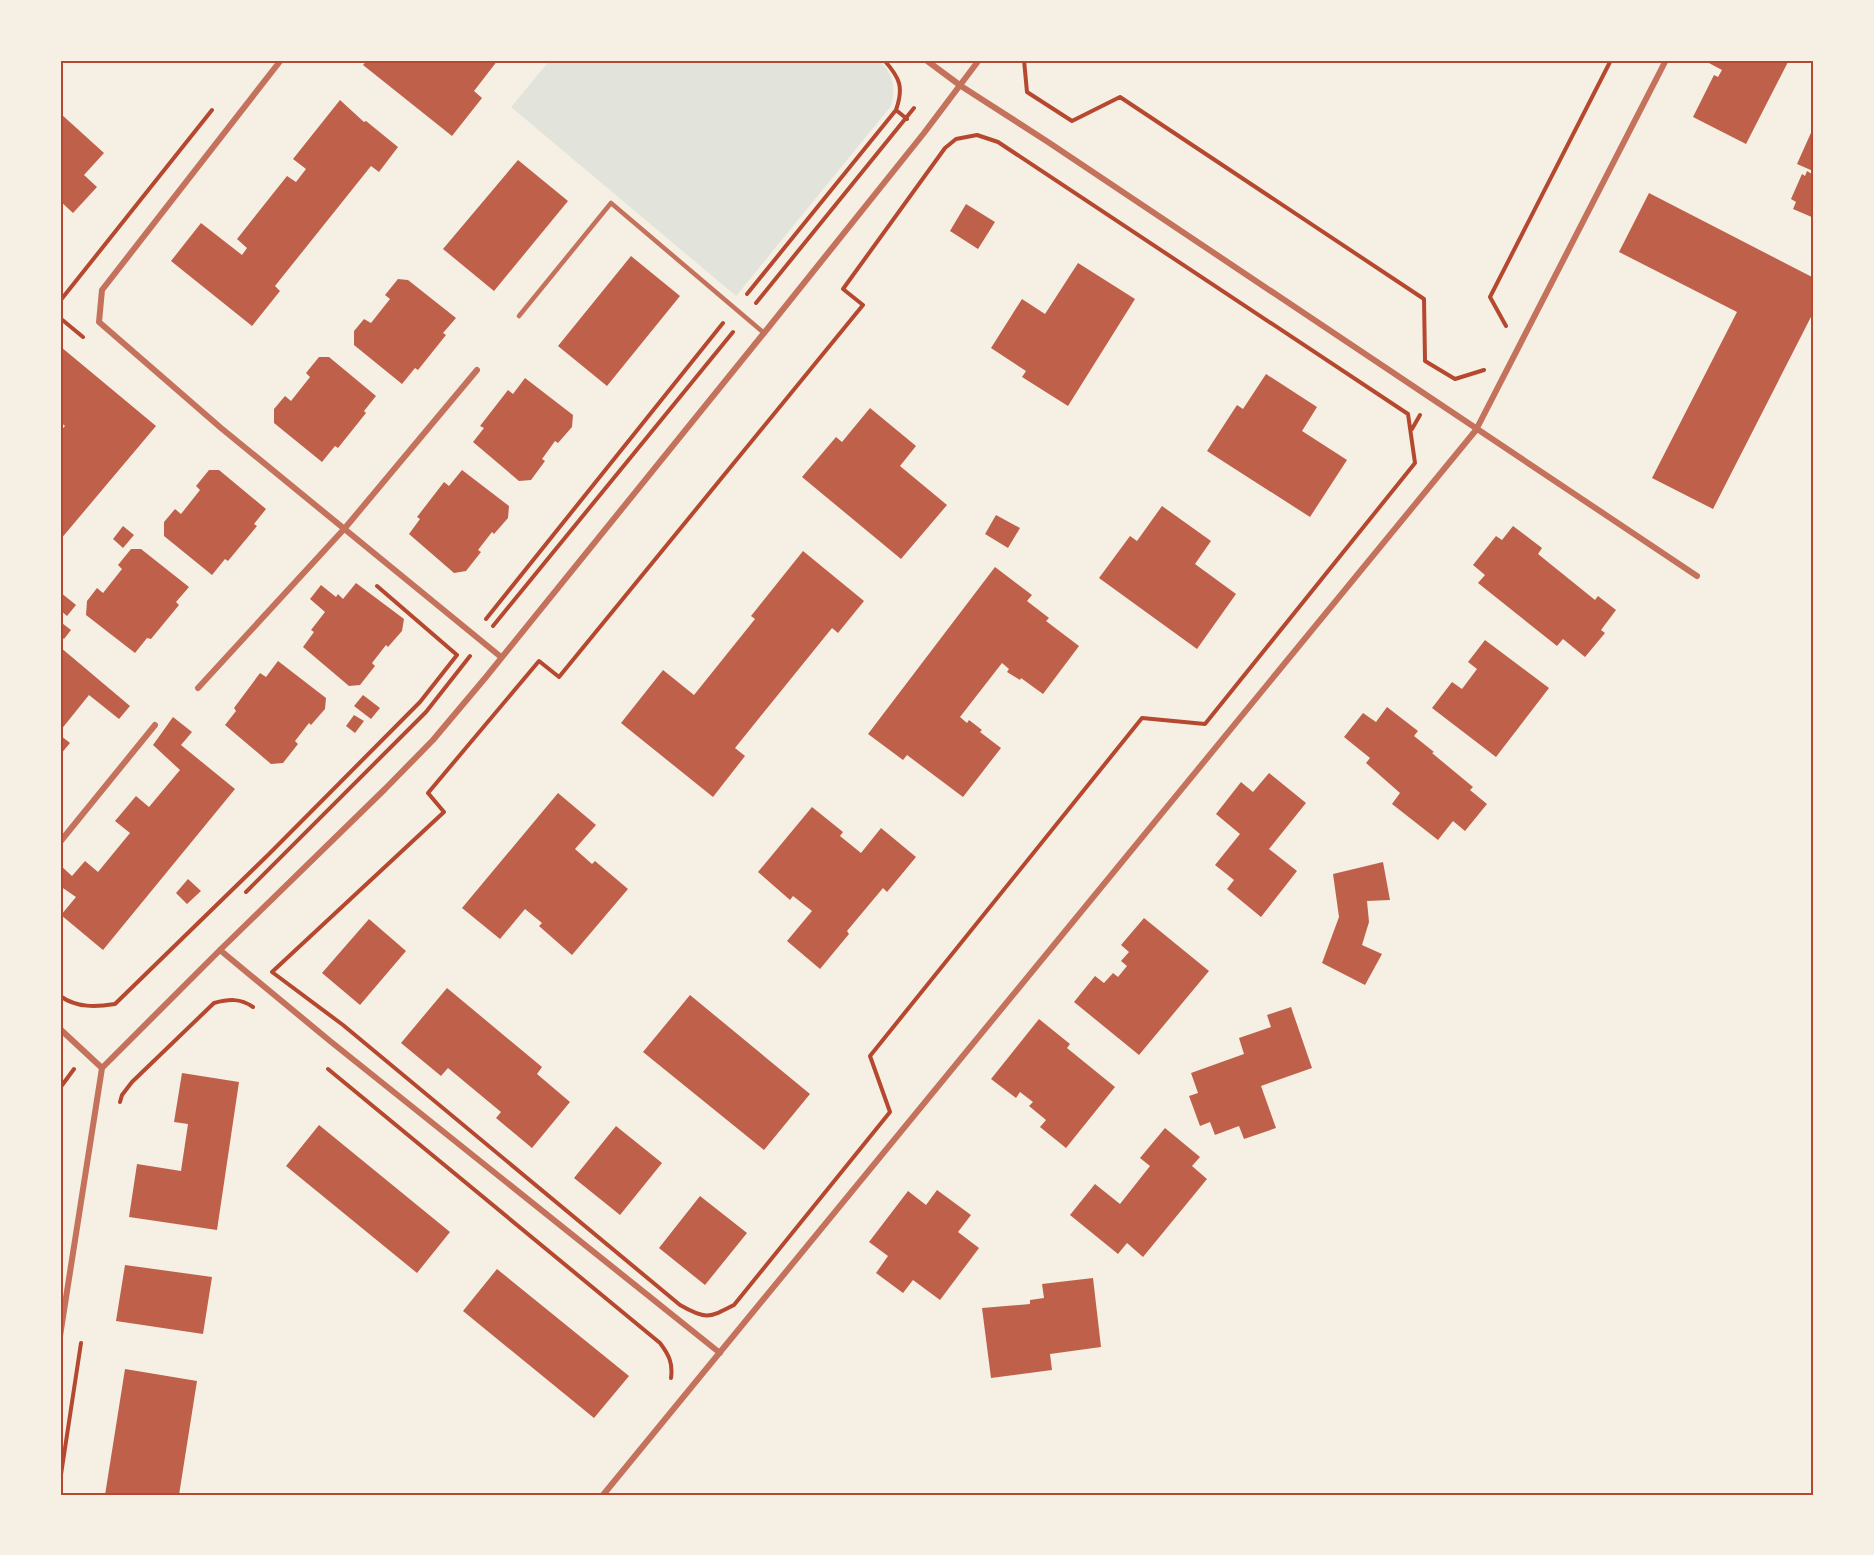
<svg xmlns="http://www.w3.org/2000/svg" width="1874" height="1555" font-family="'Sofia Sans Condensed',sans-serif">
	<rect width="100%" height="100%" fill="#f6efe4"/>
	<path fill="#e2e4dc" d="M550,60h328c16,14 18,26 13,46l-155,190 -225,-189z"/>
	<path fill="#bf614a" d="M367,60h131l-24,31 8,7 -30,38 -89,-71z
		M1708,60h81l-43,84 -53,-27 21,-42 4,2 4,-7 -15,-8z
		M340,100l24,22 2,-1 32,26 -19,25 -8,-6 -96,120 5,5 -28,35 -81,-65 30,-38 41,32 5,-7 -10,-9 50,-63 9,6 10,-13 -13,-10z
		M61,114l43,39 -20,22 13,12 -24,26 -13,-12z
		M1814,126v92l-21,-9 3,-7 -5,-3 11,-25 3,2 2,-5 5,3 1,-3 -16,-7z
		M518,160l50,41 -74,90 -51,-42z
		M1649,193l165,85v33l-101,198 -61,-31 85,-166 -118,-60z
		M966,204l29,18 -17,27 -28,-18z
		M631,256l49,40 -73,90 -49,-40z
		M1078,263l57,36 -67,107 -46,-29 4,-6 -35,-23 31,-49 23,15z
		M398,279l10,1 48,38 -13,15 3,2 -28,35 -3,-2 -13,16 -48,-39v-14l10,-12 7,4 19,-24 -5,-4z
		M61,347l95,79 -96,114v-109l5,-5 -5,-4z
		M319,357h10l47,39 -12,15 2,2 -28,35 -3,-2 -13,16 -48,-39v-14l11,-13 6,5 19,-24 -4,-4z
		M1266,374l51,33 -15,24 45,29 -37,57 -103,-66 30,-46 6,4z
		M525,378l48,37 -1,12 -14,16 -3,-2 -13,18 3,2 -14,19 -12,1 -46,-39 11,-14 -4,-2 28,-36 5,4z
		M870,408l46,38 -16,20 47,39 -46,54 -99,-82 34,-40 6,5z
		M209,470h10l47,39 -12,15 3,2 -29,35 -3,-2 -13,16 -48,-39v-14l11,-13 6,5 19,-24 -4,-4z
		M462,470l47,36 -1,12 -14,16 -2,-2 -14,18 3,2 -15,19 -12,2 -45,-39 11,-15 -3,-2 27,-35 5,4z
		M1162,506l49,35 -16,23 41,30 -39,55 -98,-71 31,-42 7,5z
		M996,515l24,13 -12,20 -23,-14z
		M123,526l11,9 -11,13 -10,-9z
		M1513,526l29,22 -4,6 57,46 3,-4 18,14 -15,20 4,3 -20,24 -22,-18 -6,7 -79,-63 7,-8 -12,-10 23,-29 6,4z
		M131,549h10l48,38 -13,15 3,3 -28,34 -4,-1 -12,15 -49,-38 1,-14 10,-13 6,5 19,-24 -4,-4z
		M803,551l61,50 -26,32 -6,-5 -97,120 10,8 -32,41 -92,-74 42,-53 31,25 61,-76 -4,-3z
		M995,567l37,28 -5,6 22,17 -3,3 33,25 -36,48 -22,-16 -1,2 -13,-8 2,-3 -7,-6 -42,54 7,6 2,-3 13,10 -2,2 21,16 -38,49 -56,-42 -4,5 -35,-26z
		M356,583l48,36 -2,12 -14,16 -2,-2 -14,18 3,3 -15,19 -11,1 -46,-39 11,-15 -3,-2 14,-18 -15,-13 11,-14 15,12 2,-3 5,5z
		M60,592l16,13 -9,11 -7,-6z
		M62,623l9,7 -7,9 -4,-3z
		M1485,640l64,48 -53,69 -64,-49 20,-26 10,7 15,-20 -9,-7z
		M60,647l70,59 -11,13 -30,-24 -29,36z
		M278,661l48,37 -1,11 -14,16 -2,-2 -14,18 3,3 -15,19 -12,1 -46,-39 11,-14 -2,-3 26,-35 6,4z
		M363,695l17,13 -9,11 -17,-13z
		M1387,707l31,24 -4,5 20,16 -2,1 41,34 -3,3 17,14 -22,27 -12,-10 -15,19 -46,-36 8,-11 -34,-30 4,-5 -26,-21 19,-24 13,9z
		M354,715l10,6 -9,12 -9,-7z
		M173,717l19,15 -11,13 54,44 -132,161 -42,-35 15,-18 -16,-11v-21l12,11 13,-15 13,11 32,-39 -15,-12 21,-25 13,11 31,-37 -27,-25z
		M60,735l10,8 -10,12z
		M1269,773l37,30 -37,46 28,22 -36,46 -34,-28 7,-9 -19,-15 25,-31 -24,-20 25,-32 12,10z
		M558,793l38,32 -21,24 17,15 3,-3 33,28 -56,66 -33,-29 3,-3 -17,-14 -25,30 -38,-31z
		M812,807l31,25 -3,4 21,17 20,-25 35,29 -29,35 -4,-4 -36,43 2,3 -29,35 -33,-28 25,-30 -19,-15 -3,4 -32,-28z
		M1383,862l7,38 -23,1 2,21 -7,23 20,9 -17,31 -43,-22 17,-46 -6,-43z
		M188,879l13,12 -14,13 -11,-11z
		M1144,918l65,53 -70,84 -65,-53 21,-26 9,7 9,-10 5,4 9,-11 -6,-5 8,-9 -8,-7z
		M369,919l37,32 -46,54 -38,-32z
		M447,988l95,79 -5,7 33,28 -38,46 -36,-30 5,-6 -53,-44 -7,8 -40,-33z
		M690,995l120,99 -46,56 -121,-98z
		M1291,1007l21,61 -51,18 15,42 -32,11 -5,-13 -24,9 -5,-13 -10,4 -11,-30 9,-3 -7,-20 53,-19 -5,-16 32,-11 -4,-12z
		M1039,1019l31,25 -3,4 48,39 -49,61 -26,-21 6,-7 -17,-14 4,-4 -13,-10 -4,6 -25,-19z
		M182,1073l57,9 -22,148 -88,-13 8,-53 44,7 7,-47 -14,-2z
		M319,1125l131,107 -33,41 -131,-107z
		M616,1126l46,37 -42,52 -46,-37z
		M1165,1128l35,29 -8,9 15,13 -64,78 -16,-14 -9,11 -48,-39 25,-31 25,20 30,-38 -10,-8z
		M937,1190l34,25 -13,17 21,16 -39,52 -27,-20 -10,13 -27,-20 12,-17 -19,-14 39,-51 18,14z
		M700,1196l47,37 -42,52 -46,-37z
		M125,1265l87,12 -9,57 -87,-13z
		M497,1269l132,107 -35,42 -131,-107z
		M1093,1278l8,69 -51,7 2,16 -61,8 -9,-70 48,-4v-4l14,-2 -2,-14z
		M125,1369l72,12 -18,114h-74z"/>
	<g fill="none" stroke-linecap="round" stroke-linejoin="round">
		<path stroke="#b5482f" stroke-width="4" d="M1024,60l3,32 45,29 48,-24 304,202 1,62 30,18 29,-9
			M896,110l11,9
			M977,135l21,7 410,272 7,49 -210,261 -63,-6 -272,338 20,56 -156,193c-25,13 -28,15 -54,0l-337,-280 -71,-53 172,-160 -16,-19 111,-132 20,16 304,-372 -20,-16 102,-141 11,-9z
			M747,294l149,-184c8,-23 4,-32 -12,-50
			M60,301l152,-191
			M756,303l158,-195
			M60,318l23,19
			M1506,326l-16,-29 121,-237
			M1412,429l8,-14
			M486,619l237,-296
			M493,626l240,-294
			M246,892l180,-180 44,-56
			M60,996c17,12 36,11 55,8l155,-151 150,-151 37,-47 -80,-69
			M328,1069l332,274c9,12 13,20 11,35
			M60,1088l14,-19
			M120,1102l2,-7 10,-13 82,-79c15,-4 26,-5 39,4
			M60,1481l21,-138"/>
		<path stroke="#c5725c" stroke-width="4.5" d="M519,316l92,-113 153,130"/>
		<path stroke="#c5725c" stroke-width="6" d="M281,60l-179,230 -3,32 122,106 280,229
			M926,60l35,26 87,56 649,434
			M198,688l147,-160 132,-158
			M60,842l95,-117
			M220,950l110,91 390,312
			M60,1029l42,39
			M60,1336l42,-268 118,-118 165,-161 48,-49 53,-63 278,-344 160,-200 55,-73
			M603,1495l873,-1065 190,-370"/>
	</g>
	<rect width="1874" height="1555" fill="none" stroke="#f6efe4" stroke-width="123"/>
	<rect x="62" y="62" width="1750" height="1432" fill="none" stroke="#b5482f" stroke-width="2"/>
</svg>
